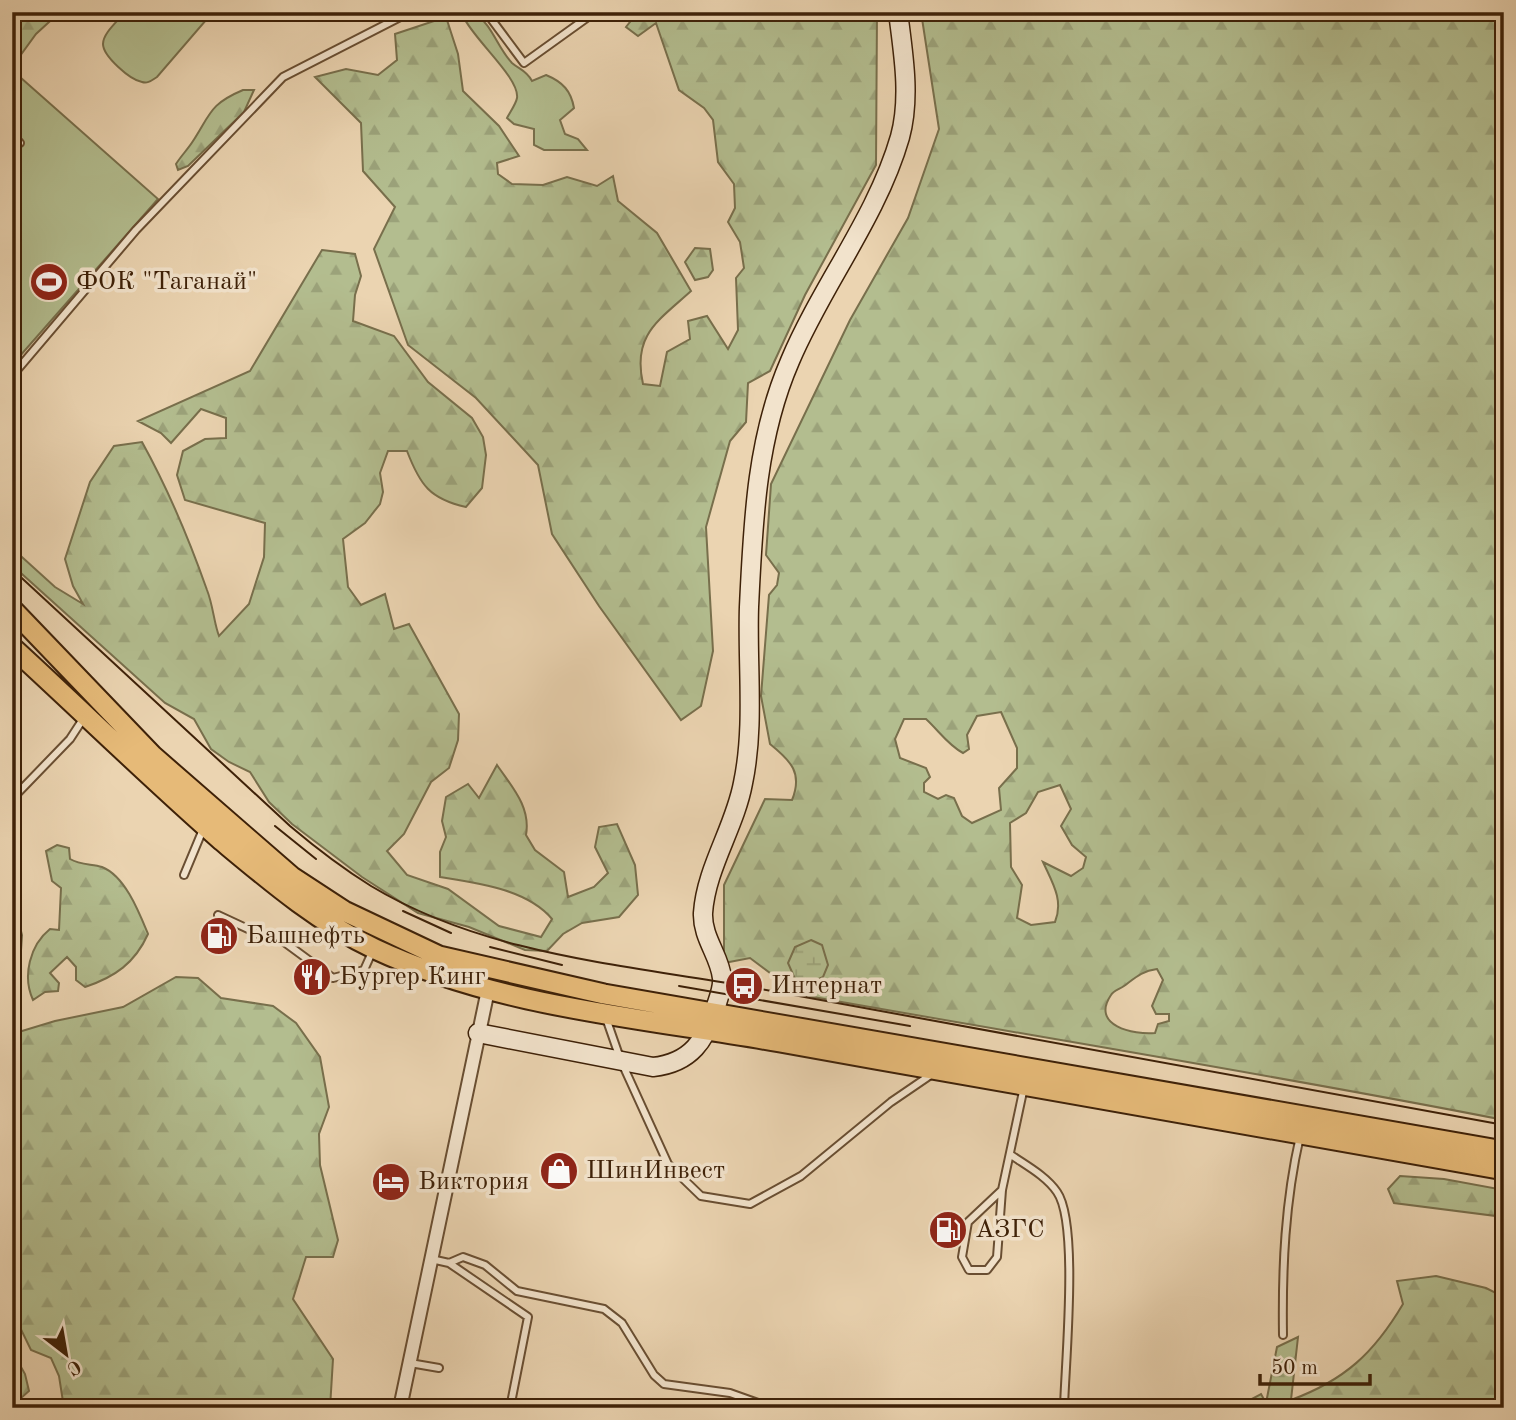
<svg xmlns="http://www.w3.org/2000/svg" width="1516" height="1420" font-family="'Old Standard TT',serif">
	<defs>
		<pattern id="forest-firs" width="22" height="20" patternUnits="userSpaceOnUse" patternTransform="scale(1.75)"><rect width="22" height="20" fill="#b3bd8f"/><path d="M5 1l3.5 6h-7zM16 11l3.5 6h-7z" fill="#9ba27a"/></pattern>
		<pattern id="wetland-marsh" width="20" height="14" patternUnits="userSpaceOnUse" patternTransform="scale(1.75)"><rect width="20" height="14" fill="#b3bd8f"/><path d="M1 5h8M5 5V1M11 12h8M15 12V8" fill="none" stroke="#9ba27a"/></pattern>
	</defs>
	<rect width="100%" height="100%" fill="#ebd4b1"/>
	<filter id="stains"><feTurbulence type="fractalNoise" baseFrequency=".00286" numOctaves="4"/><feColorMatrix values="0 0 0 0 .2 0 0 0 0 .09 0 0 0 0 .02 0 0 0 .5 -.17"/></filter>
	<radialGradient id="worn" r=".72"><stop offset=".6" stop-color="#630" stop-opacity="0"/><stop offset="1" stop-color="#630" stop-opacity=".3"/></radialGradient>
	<path fill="#b3bd8f" stroke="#786f4c" stroke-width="2" d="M125,12h88l-56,65c-5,3 -9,7 -15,5 -12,-2 -39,-26 -39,-38 0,-11 15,-23 22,-32z
		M474,12c19,14 23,35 38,51 8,7 14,7 20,18l14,-6c17,7 25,16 28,33l-14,12 5,14 13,5 9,11h-43l-10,-5v-16l-20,-5 -7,-6c3,-6 9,-14 10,-20 3,-20 -44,-59 -54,-82z
		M12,70l146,129 -146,166z"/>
	<path fill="url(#forest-firs)" stroke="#786f4c" stroke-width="2" fill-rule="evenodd" d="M12,12h48l-24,22 -24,33z
		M638,12h239l-1,153 -71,130 -35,76 -22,12 -2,39 -16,19 -24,86 7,124 -12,55 -20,14 -82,-114 -47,-72 -14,-69 -62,-67 -68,-53 -34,-96 21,-42 -32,-36 -2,-48 -46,-46 31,-8 32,6 19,-15 -2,-26 51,-17 12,37 5,37 36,35 20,30 -22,7 1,11 14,10 31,1 24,-8 30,9 16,-10 5,25 39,32 34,58c-33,30 -59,44 -48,93l17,2 7,-34 23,-13 -2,-18 19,-5 21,33 10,-19 -2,-52 8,-10 -4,-26 -12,-20 7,-14 -1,-24 -16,-22 -5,-42 -9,-12 -25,-18 -23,-67 -18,13 -12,-9z
		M921,12h583v1108c-239,-47 -479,-85 -719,-128l-11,-16 -24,-18 -26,5v-78l41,-86 27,1c11,-27 -1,-39 -22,-56l-9,-48 8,-101 8,-10 2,-12 -13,-18 5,-71 79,-164 58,-102 31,-89zM1001,712l16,36v20l-18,20 2,22 -29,13 -10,-7 -8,-18 -8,-3 -8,4 -14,-7v-9l6,-6 -4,-9 -26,-10 -5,-19 9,-20h22c13,12 22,26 37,34l6,-4 -2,-14 10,-19zM1060,785l11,24 -10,17 11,19 14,12 -3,11 -12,8 -28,-14c9,20 21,38 12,60l-24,3 -14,-7 5,-33 -11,-18 -1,-44 16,-10 12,-21zM1157,969l6,11 -11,26 4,8h13v7l-11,3 -3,9c-21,2 -65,-7 -44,-38 2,-4 9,-6 13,-9 12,-9 18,-15 33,-17z
		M243,90h11l-10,22 -56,54 -10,4 -2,-6c5,-8 12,-15 17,-23 18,-28 17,-37 50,-51z
		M695,248l15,1 3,21 -5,7 -13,3 -10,-18z
		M322,250l33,4 6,22 -6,19 -2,26 41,15 34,46 44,36 11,19 3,18 -4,33 -16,19c-36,-8 -46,-22 -59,-56h-19l-8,22 3,19 -3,12 -15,19 -22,16 5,48 13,18 24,-11 9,35 15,-5 50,90 -1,26 -9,28 -18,14 -27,52 -17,17 20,24 41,14 51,37 42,11 11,-18c-25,-30 -75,-36 -112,-42v-25l6,-15 -4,-16 4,-24 22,-13 11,14 18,-33c15,22 34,42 29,70l9,15 29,22 4,25 26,-10 14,-14 -13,-26 4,-20 18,-3 18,41 3,30 -19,22 -37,6 -19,11 -16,17 -22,-1 -56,-23 -51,-14 -56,-36 -70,-53 -23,-22 -19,-30 -21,-10 -18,-13 -17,-30 -29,-16 -153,-138v-17l43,39 28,17 -10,-18 -8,-27 25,-77 24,-36 28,-4c26,47 47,97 65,148 6,15 7,33 12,46l30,-32 15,-47 1,-34 -80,-23 -8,-25 6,-24 22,-12 21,-1v-20l-25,-9 -30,34 -10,-10 -23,-12 112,-50z
		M57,845l12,3 1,11c10,6 21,5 32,8 23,9 37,45 46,67 -13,29 -33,43 -63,53l-9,-7v-13l-9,-10 -17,16 9,10 -1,8 -13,1 -12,8c-11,-24 -3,-55 17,-71l9,1 2,-42 -9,-7 -6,-30z
		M12,895l10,40 -4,61 -6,4z
		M176,977l22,1 23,20 52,8 23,17 24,34 9,50 -10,27 1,31 18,75 -5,17h-27l-13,42 40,60 -3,49h-266l-5,-32 -8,-18 -20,-8 -19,-39v-277l43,-13 68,-14z
		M1400,1176l44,3 60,11v27l-110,-14 -6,-14z
		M1436,1276l50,12 18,9v111h-269l26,-14 5,9 11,-56 21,-10 -7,63c54,-20 83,-47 112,-96l-6,-23z
		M12,1351l13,23 4,17 -17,15z"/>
	<path fill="url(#wetland-marsh)" stroke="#786f4c" stroke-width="2" d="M811,940l11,5 6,20 -5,12 -15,7 -13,-5 -7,-16 7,-16z"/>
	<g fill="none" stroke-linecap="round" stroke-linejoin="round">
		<defs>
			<path id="lane" d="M486,12l38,51 71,-51
				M12,134l8,9
				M12,376l124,-146 147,-153 127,-65
				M12,799l58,-60 15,-23
				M184,875l20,-48
				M218,915l43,20 15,1 57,42 31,-8 9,-20
				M606,1018l15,43 47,103 33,32 49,8 51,-28 90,-74 41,-28
				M1011,1155c16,11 35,21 46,37 22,31 8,172 7,216
				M1002,1190l-34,32 -6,35 7,13h18l10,-13 5,-67 22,-103
				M431,1259l18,4 14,-6 22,8 32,26 87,18 18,14 32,52 10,9 66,9 42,15
				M449,1263l79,54 -18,91
				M1283,1335c-1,-68 2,-133 17,-199
				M410,1363l29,5"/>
			<path id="street" d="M400,1408l88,-418"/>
			<path id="secondary" d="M478,1033l175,34c38,-4 53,-27 63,-61 3,-9 7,-19 6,-28 -2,-22 -20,-40 -19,-65 3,-45 32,-86 40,-130 12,-57 4,-118 6,-176 4,-83 7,-168 41,-246 32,-76 87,-144 110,-224 11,-40 3,-85 -2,-125"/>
			<path id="primary" d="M12,609l141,147 139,121 52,34 95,45 165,38 900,157
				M12,647c70,64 138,131 210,194 48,40 96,81 153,108 126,59 270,69 405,93 241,43 482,85 724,128"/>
		</defs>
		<use href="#lane" stroke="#694e32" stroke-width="10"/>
		<use href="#street" stroke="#694e32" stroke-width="16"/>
		<use href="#secondary" stroke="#3e2108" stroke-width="21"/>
		<use href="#primary" stroke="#3e2108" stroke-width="23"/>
		<use href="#lane" stroke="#f2e3cc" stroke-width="6"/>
		<use href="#street" stroke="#f2e3cc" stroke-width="12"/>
		<use href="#secondary" stroke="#f2e3cc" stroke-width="18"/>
		<use href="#primary" stroke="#e6ba78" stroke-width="19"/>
		<path stroke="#3e2108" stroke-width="2" d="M12,569l278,257c26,22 52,42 81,60 113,68 247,78 373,100l760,139
			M275,826l41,33
			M403,911l48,22
			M490,947l72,18
			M679,986l231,40"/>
	</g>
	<defs>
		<symbol id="stadium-disc" viewBox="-11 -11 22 22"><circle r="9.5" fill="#8f2418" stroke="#f2e3cc"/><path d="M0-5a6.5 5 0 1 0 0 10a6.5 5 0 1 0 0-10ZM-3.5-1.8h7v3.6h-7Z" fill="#fff"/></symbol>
		<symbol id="fuel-disc" viewBox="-11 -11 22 22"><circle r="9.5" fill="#8f2418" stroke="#f2e3cc"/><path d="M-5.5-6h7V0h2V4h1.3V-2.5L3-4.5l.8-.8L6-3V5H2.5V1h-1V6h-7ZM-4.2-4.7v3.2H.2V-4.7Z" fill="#fff"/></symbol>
		<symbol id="restaurant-disc" viewBox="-11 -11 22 22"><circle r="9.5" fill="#8f2418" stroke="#f2e3cc"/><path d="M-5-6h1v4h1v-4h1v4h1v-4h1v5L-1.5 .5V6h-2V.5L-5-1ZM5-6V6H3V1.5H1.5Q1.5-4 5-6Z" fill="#fff"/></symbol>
		<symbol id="bus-disc" viewBox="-11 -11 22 22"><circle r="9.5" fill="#8f2418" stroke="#f2e3cc"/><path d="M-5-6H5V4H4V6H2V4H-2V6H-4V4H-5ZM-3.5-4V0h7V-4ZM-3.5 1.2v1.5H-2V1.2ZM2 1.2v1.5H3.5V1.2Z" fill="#fff"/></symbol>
		<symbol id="shop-disc" viewBox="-11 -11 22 22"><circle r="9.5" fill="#8f2418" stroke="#f2e3cc"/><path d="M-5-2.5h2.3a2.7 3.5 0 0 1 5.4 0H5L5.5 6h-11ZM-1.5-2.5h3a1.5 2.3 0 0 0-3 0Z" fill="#fff"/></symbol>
		<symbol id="hotel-disc" viewBox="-11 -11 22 22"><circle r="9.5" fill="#8f2418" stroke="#f2e3cc"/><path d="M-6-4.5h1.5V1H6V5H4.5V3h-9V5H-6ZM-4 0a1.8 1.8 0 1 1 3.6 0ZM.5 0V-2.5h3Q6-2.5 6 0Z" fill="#fff"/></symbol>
	</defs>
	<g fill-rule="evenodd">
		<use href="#stadium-disc" x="27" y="260" width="44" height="44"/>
		<use href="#fuel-disc" x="197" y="914" width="44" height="44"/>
		<use href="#restaurant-disc" x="290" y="955" width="44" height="44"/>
		<use href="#bus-disc" x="722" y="964" width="44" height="44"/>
		<use href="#shop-disc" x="537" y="1149" width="44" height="44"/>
		<use href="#hotel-disc" x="369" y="1160" width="44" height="44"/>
		<use href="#fuel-disc" x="926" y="1208" width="44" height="44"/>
	</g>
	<g text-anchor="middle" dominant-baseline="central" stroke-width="7" stroke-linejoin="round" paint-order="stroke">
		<g font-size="26" fill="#3e2108" stroke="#f2e3cc" text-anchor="start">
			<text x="76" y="282">ФОК "Таганай"</text>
			<text x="246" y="936">Башнефть</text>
			<text x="339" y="977">Бургер Кинг</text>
			<text x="771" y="986">Интернат</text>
			<text x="586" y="1171">ШинИнвест</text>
			<text x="418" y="1182">Виктория</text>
			<text x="975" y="1230">АЗГС</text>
		</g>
	</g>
	<rect width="1516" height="1420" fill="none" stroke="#ebd4b1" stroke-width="42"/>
	<rect x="14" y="14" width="1488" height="1392" fill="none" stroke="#3e2108" stroke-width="3.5"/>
	<rect x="21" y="21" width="1474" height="1378" fill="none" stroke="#3e2108" stroke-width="2"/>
	<g transform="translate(66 1354) rotate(149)" stroke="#f2e3cc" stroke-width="5" paint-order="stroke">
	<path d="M0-5L12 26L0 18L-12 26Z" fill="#3e2108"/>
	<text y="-10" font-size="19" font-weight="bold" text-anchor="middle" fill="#3e2108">С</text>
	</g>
	<path d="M1260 1374v10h110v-10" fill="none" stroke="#3e2108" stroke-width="3.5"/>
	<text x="1271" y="1374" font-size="21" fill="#3e2108" stroke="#f2e3cc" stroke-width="5" paint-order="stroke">50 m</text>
	<rect width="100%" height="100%" filter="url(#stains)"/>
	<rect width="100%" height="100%" fill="url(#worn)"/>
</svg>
